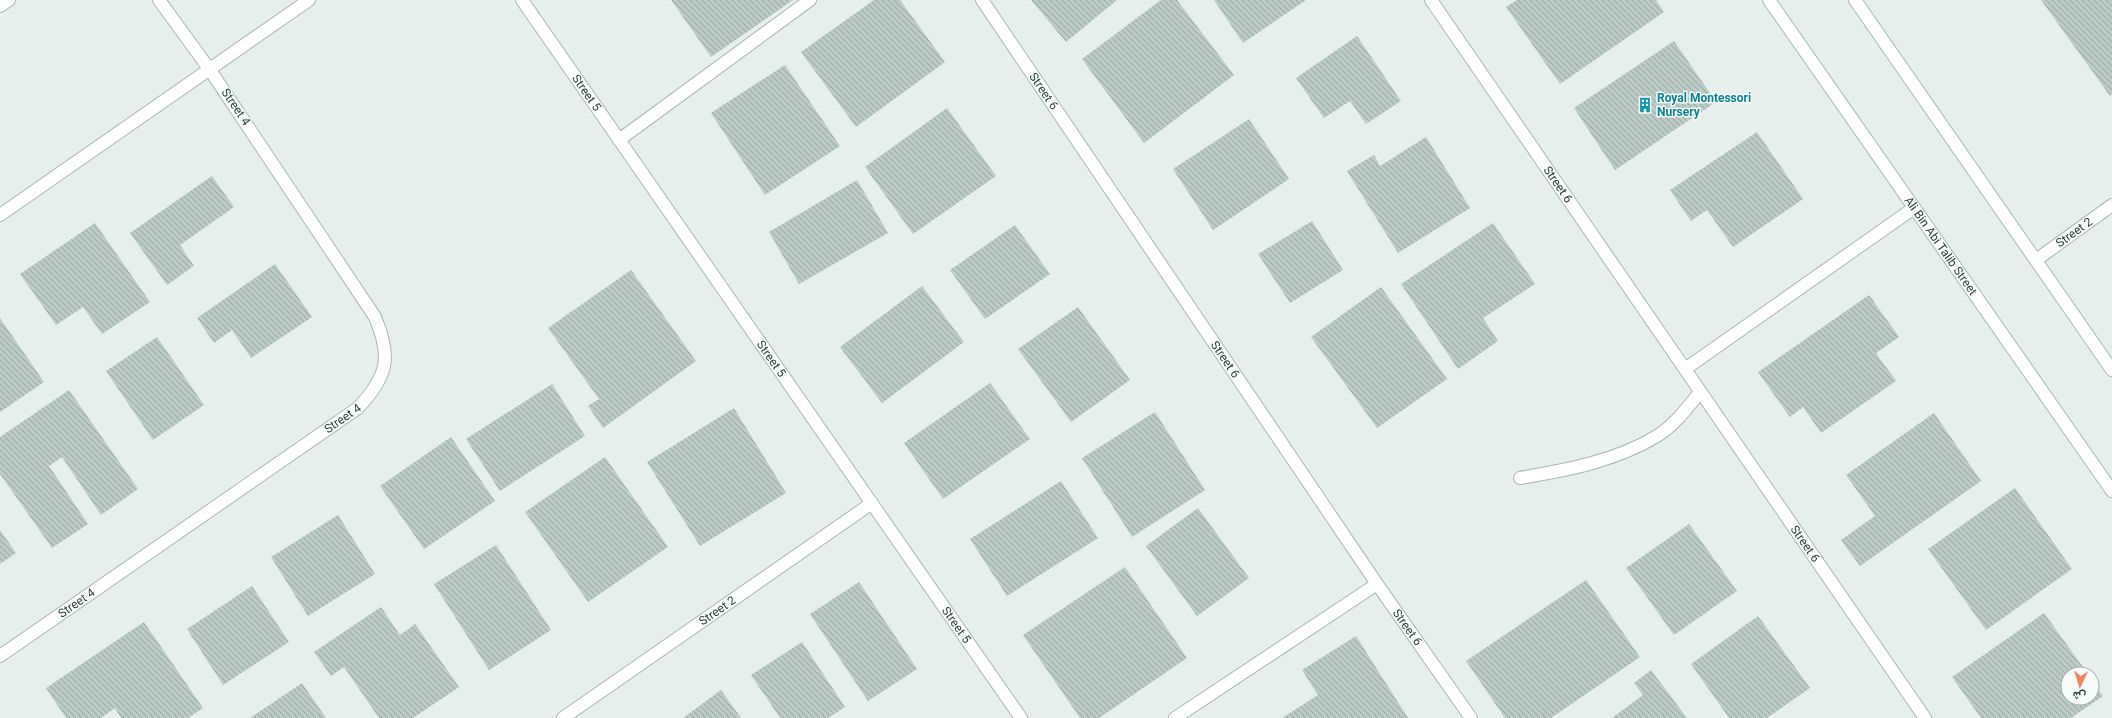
<svg xmlns="http://www.w3.org/2000/svg" width="2112" height="718" font-family="Roboto,Vazirmatn,sans-serif">
	<defs>
		<pattern id="building-back-hatch" width="6" height="6" patternUnits="userSpaceOnUse"><rect width="6" height="6" fill="#bbcac4"/><path d="M-1 5l2 2M0 0l6 6M5-1l2 2" fill="none" stroke="#98a6a0"/></pattern>
	</defs>
	<rect width="100%" height="100%" fill="#e6efeb"/>
	<path fill="url(#building-back-hatch)" d="M671,0h122l-82,57z
		M874,0h26l45,62 -89,65 -55,-75z
		M1031,0h86l-51,42z
		M1161,0h16l57,75 -90,68 -62,-84z
		M1214,0h92l-63,43z
		M1517,0h139l8,12 -104,72 -54,-77z
		M2041,0h71v94l-2,2z
		M1357,36l44,65 -35,23 -16,-23 -26,17 -28,-40z
		M1674,41l42,61 -101,68 -41,-62z
		M785,65l55,81 -75,49 -54,-82z
		M947,108l49,68 -83,58 -48,-67z
		M1249,119l40,60 -76,51 -40,-61z
		M1757,132l46,67 -70,48 -26,-37 -16,11 -21,-31z
		M1426,137l44,71 -72,45 -51,-82 27,-16 6,11z
		M212,176l22,31 -54,38 14,21 -27,19 -37,-52z
		M857,180l31,53 -89,51 -30,-52z
		M1312,221l31,49 -53,33 -32,-49z
		M95,223l55,79 -48,32 -19,-27 -27,18 -36,-51z
		M1493,223l42,61 -52,34 15,23 -40,28 -57,-85z
		M1015,225l35,49 -65,45 -35,-49z
		M275,264l37,53 -61,41 -19,-28 -18,13 -17,-25z
		M631,270l65,91 -93,67 -15,-22 11,-7 -51,-71z
		M922,286l42,56 -82,61 -42,-56z
		M1381,287l66,92 -70,49 -66,-91z
		M1869,295l30,42 -23,16 20,28 -75,52 -18,-26 -13,10 -32,-45z
		M1078,307l52,73 -59,42 -53,-73z
		M0,318l44,64 -44,30z
		M157,337l47,68 -51,35 -47,-69z
		M990,383l40,56 -87,60 -39,-56z
		M552,384l33,52 -85,55 -34,-52z
		M69,390l69,99 -37,26 -39,-58 -13,9 39,58 -36,24 -52,-74v-37z
		M734,408l52,85 -86,53 -53,-84z
		M1155,412l50,78 -73,47 -50,-79z
		M1934,413l47,68 -121,85 -19,-26 34,-24 -29,-41z
		M451,437l44,64 -71,48 -44,-63z
		M605,457l63,90 -80,55 -63,-90z
		M1061,481l37,57 -91,58 -37,-57z
		M2015,488l57,81 -86,61 -58,-81z
		M1198,508l51,70 -52,38 -51,-70z
		M338,515l37,59 -67,42 -37,-59z
		M1689,524l48,67 -63,44 -48,-67z
		M0,530l16,23 -16,11z
		M496,545l55,85 -62,40 -55,-86z
		M1125,567l62,91 -88,60h-19l-57,-83z
		M1586,580l54,77 -89,61h-46l-39,-57z
		M859,582l58,87 -49,32 -58,-87z
		M252,586l37,56 -66,43 -36,-56z
		M381,607l19,28 15,-11 44,63 -46,31h-34l-35,-51 -13,9 -17,-24z
		M2044,613l44,61h-20v24h24v-18l11,16 -32,22h-90l-29,-41z
		M1758,616l52,72 -43,30h-38l-38,-54z
		M144,622l59,86 -15,10h-67l-6,-10 -14,10h-35l-20,-30z
		M1356,636l52,82h-126l36,-23 -16,-25z
		M802,642l43,65 -17,11h-48l-29,-43z
		M1651,670l36,48h-75l31,-23 -9,-12z
		M302,683l24,35h-76z
		M721,690l20,28h-58z"/>
	<g fill="none" stroke-linecap="round" stroke-linejoin="round">
		<defs>
			<path id="lane" d="M159,0l51,70
				M0,6l9,-6
				M619,140l191,-140
				M1520,478c47,-8 96,-17 137,-42 18,-11 31,-29 43,-44"/>
			<g id="street">
				<path id="s1" d="M522,0l499,718"/>
				<path id="s2" d="M982,0l395,584 94,134"/>
				<path id="s3" d="M1431,0l494,718"/>
				<path d="M0,215l309,-215"/>
				<path id="s4" d="M2036,260l76,-55"/>
				<path d="M1685,369l229,-161"/>
				<path id="s5" d="M0,656l358,-248c30,-32 34,-51 17,-91l-165,-247"/>
				<path id="s6" d="M563,718l309,-215"/>
				<path d="M1175,718l202,-134"/>
			</g>
			<g id="secondary">
				<path id="s7" d="M1769,0l343,491"/>
				<path d="M1855,0l257,370"/>
			</g>
		</defs>
		<use href="#lane" stroke="#a8b8b2" stroke-width="14"/>
		<use href="#street" stroke="#a8b8b2" stroke-width="14"/>
		<use href="#secondary" stroke="#a4bbb3" stroke-width="14"/>
		<use href="#lane" stroke="#fff" stroke-width="12"/>
		<use href="#street" stroke="#fff" stroke-width="12"/>
		<use href="#secondary" stroke="#fff" stroke-width="12"/>
	</g>
	<defs>
		<symbol id="building-bare" viewBox="-9 -9 18 18"><path d="M-4-6H4V6H1V3H-1V6H-4ZM-2.5-4.3h1.7v1.8h-1.7ZM.8-4.3h1.7v1.8H.8ZM-2.5-1h1.7V.8h-1.7ZM.8-1h1.7V.8H.8Z" fill="#0f9aa8" stroke="#f7fbf9" stroke-width="2.5" paint-order="stroke"/></symbol>
	</defs>
	<g fill-rule="evenodd">
		<use href="#building-bare" x="1634" y="94" width="22" height="22"/>
	</g>
	<g text-anchor="middle" dominant-baseline="central" stroke-width="3" stroke-linejoin="round" paint-order="stroke">
		<g font-size="12" fill="#24423a" stroke="#f7fbf9">
			<text stroke="none"><textPath href="#s2" startOffset="110">Street 6</textPath></text>
			<text stroke="none"><textPath href="#s1" startOffset="113">Street 5</textPath></text>
			<text transform="translate(236 107) rotate(56)">Street 4</text>
			<text stroke="none"><textPath href="#s3" startOffset="224">Street 6</textPath></text>
			<text stroke="none"><textPath href="#s4" startOffset="47">Street 2</textPath></text>
			<text stroke="none"><textPath href="#s7" startOffset="300">Ali Bin Abi Talib Street</textPath></text>
			<text stroke="none"><textPath href="#s1" startOffset="437">Street 5</textPath></text>
			<text stroke="none"><textPath href="#s2" startOffset="434">Street 6</textPath></text>
			<text stroke="none"><textPath href="#s5" startOffset="417">Street 4</textPath></text>
			<text stroke="none"><textPath href="#s3" startOffset="660">Street 6</textPath></text>
			<text stroke="none"><textPath href="#s5" startOffset="93">Street 4</textPath></text>
			<text stroke="none"><textPath href="#s6" startOffset="188">Street 2</textPath></text>
			<text stroke="none"><textPath href="#s1" startOffset="761">Street 5</textPath></text>
			<text stroke="none"><textPath href="#s2" startOffset="758">Street 6</textPath></text>
		</g>
		<g font-size="12" font-weight="bold" fill="#0d838f" stroke="#f7fbf9" text-anchor="start">
			<text x="1657" y="98">Royal Montessori<tspan x="1657" dy="14">Nursery</tspan></text>
		</g>
	</g>
	<g transform="translate(2080 686) rotate(184)"><circle r="19" fill="#f7fbf9" stroke="#a3b1ad"/>
	<path d="M0-3L7 15L0 10L-7 15Z" fill="#f4845f"/>
	<text y="-6" font-size="11" font-weight="bold" text-anchor="middle" fill="#24423a">ش</text>
	</g>
</svg>
